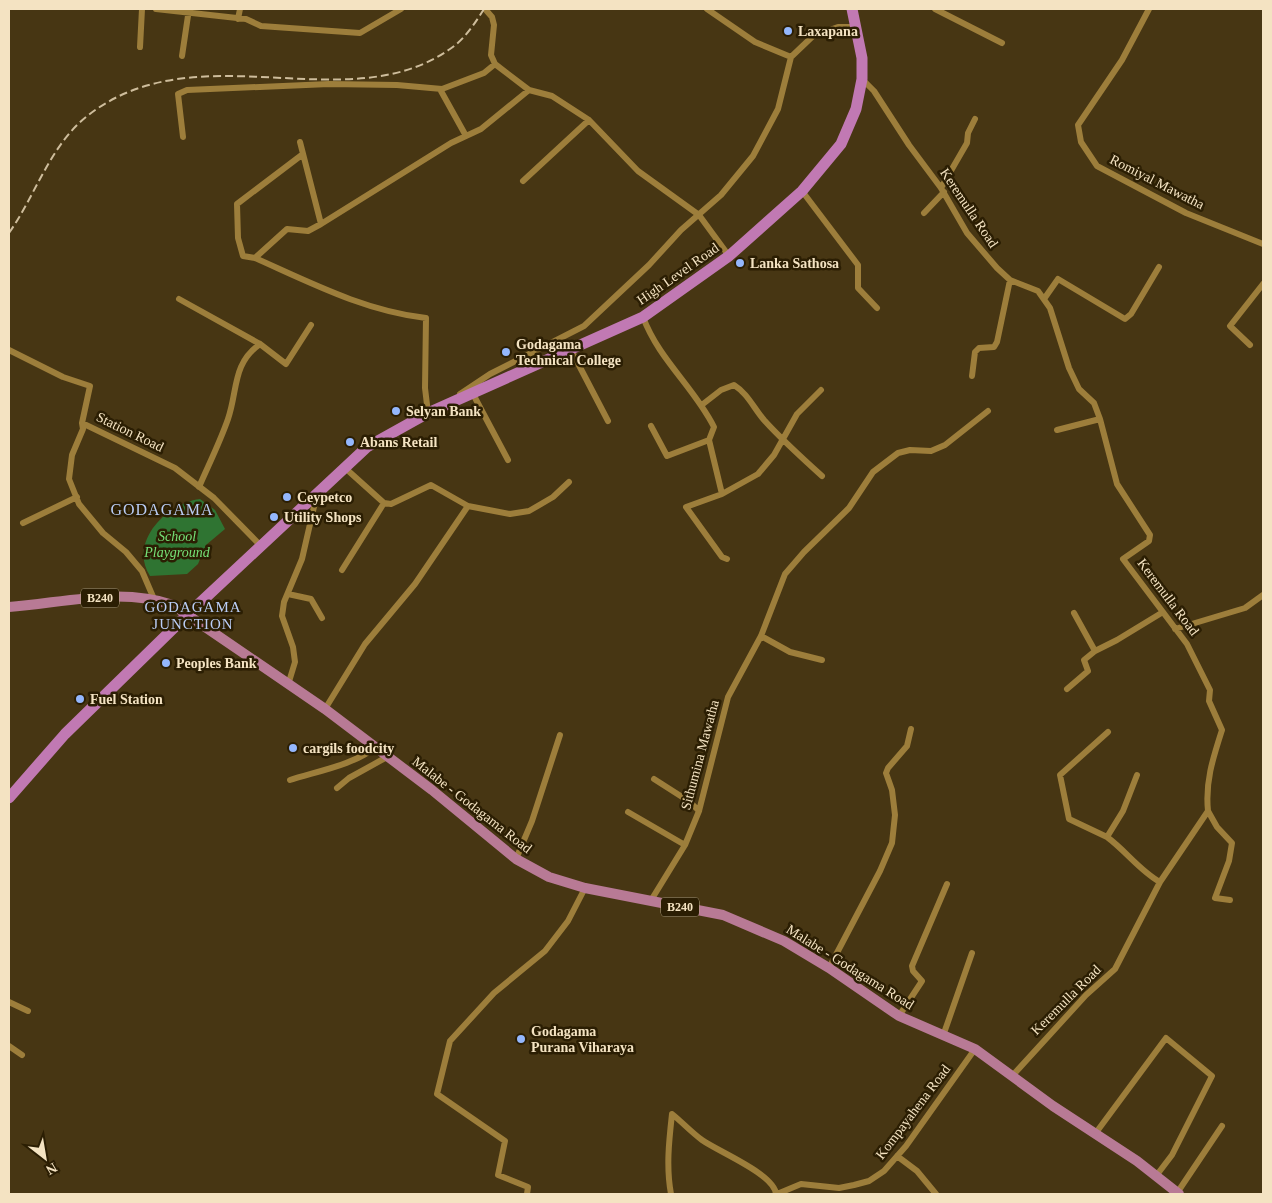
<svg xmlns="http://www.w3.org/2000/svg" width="1272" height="1203" font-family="Georgia,serif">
	<rect width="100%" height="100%" fill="#473613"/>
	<path fill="#2f7432" d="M200,499l15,11 10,19 -19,16 -8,19 -11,10 -37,2c-22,-34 17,-73 50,-77z"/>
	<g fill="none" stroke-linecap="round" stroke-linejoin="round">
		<path stroke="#9d7e3b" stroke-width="6" d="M156,9l90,10 15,7 99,7 41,-24
			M485,9l7,8 2,8 -3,30 4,9 34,26 23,6 37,24 49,51 61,44 30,41
			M707,9l48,33 36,15
			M935,9l67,34
			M1149,9l-27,51 -44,65 3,17 16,24 89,47 77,31
			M238,19l2,-10
			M140,47l2,-38
			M182,56l7,-47
			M862,79l12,12 35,54 32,43 26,45 30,35 13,12 28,11 12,17 19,60 10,21 15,14 6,16 17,65 33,51 -1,6 -26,18 64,85 23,46 -1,11 13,29c-9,28 -17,52 -14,81
			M466,136l-25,-45 1,-2 42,-16 11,-9
			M183,137l-5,-43 9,-4 142,-6 68,1 45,4
			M300,142l21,82
			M523,181l66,-61
			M941,188l26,-45 1,-10 7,-14
			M802,191l56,74v23l19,20
			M924,213l20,-21
			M255,258l-12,-2 -5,-18 -1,-34 66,-50
			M179,299l81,45 26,20 25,-39
			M1044,299l14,-20 67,40 6,-5 28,-47
			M643,317c16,43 51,70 71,110l-5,13 -42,16 -16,-30
			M1250,345l-20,-19 33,-42
			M9,350l54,27 27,9 -8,37 93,45 39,30 48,49
			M571,350l37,71
			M972,376l3,-24 4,-4 15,-1 3,-5 13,-62
			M460,394l30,-20 94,-48 65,-61 32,-35 40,-35 32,-39 25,-47 13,-52 22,-21 25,-9h18
			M473,394l35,66
			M703,404l18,-14 13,-5c14,9 19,22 30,35 18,20 38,38 58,56
			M428,413l-3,-25 1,-70c-61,-7 -115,-35 -171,-60l32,-29 21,2 13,-7 130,-81 30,-14 48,-39
			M82,423l1,6 -11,26 -3,24 10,25 24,29 23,19 16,19 12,28
			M1057,430l43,-11
			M709,440l13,54 -36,13 36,50 5,2
			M344,467l40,36 7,1 40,-19 37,21 42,8 19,-3 24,-14 16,-15
			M199,487c10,-23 21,-45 29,-68 10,-29 4,-55 32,-75
			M722,494l36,-20 16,-19 23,-41 24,-24
			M23,523l54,-26
			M342,570l42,-67
			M288,594l23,5 11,19
			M1074,613l21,38
			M1175,629l70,-21 18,-13
			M761,636l29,16 32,8
			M288,685l7,-23 -2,-15 -11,-31 2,-14 18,-43 14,-61
			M1067,689l21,-18 -4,-11 11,-9 22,-11 46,-28
			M325,709l40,-65 50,-60 53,-78
			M1137,775l-14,36 -16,26c19,14 33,34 53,45
			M654,779l36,23 9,9
			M290,780c24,-8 67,-16 85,-33
			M337,788l12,-10 38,-21
			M628,812l57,33
			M1107,837l-38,-18 -9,-44 48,-43
			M516,859l16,-38 28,-86
			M650,902l35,-57 14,-34 29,-114 33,-61 24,-62 19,-22 45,-44 24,-36 25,-19 12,-3 21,1 14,-6 43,-34
			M829,968l51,-97 12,-28 3,-28 -3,-25 -6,-17 2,-5 19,-22 4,-17
			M9,1002l19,9
			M899,1016l23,-35 -9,-10 -1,-5 35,-82
			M943,1036l29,-83
			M9,1046l13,9
			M1013,1075l73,-80 29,-26 45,-87 48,-71 9,16 15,16 -3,18 -14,37 15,2
			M1095,1134l71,-96 46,38 -40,79 -16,21
			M897,1156l20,15 19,23
			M1177,1193l45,-67
			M527,1194l1,-7 -30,-12 7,-34 -68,-47 13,-53 44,-48 51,-42 23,-30 17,-33
			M671,1194c-5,-27 -2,-53 1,-80 10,8 19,18 30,26 17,12 72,34 74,54
			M777,1194l24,-10 38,4 15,-3 15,-4 15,-10 22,-25 69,-97"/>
		<path stroke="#b87a95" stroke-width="10" d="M9,607c54,-4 111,-20 164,-2l152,104 107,81 84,69 33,18 36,11 138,27 61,26 45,27 70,48 76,33 78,57 84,55 42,33"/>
		<path stroke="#c179b3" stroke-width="11" d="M9,798l56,-64 122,-119 180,-168 61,-34 215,-96 86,-61 73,-65 39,-47 15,-35 6,-30v-21l-10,-49"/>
		<path stroke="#cebd9c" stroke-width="2" stroke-dasharray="8 4" stroke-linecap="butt" d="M9,233c26,-37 41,-87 77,-116 109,-88 261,5 364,-68 15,-10 25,-26 34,-40"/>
	</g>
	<g fill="#94b7fd" stroke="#2b1e03" stroke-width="2">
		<circle cx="788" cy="31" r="5"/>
		<circle cx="740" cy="263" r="5"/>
		<circle cx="506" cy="352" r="5"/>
		<circle cx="396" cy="411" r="5"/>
		<circle cx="350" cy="442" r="5"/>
		<circle cx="287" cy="497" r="5"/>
		<circle cx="274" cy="517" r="5"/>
		<circle cx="166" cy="663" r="5"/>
		<circle cx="80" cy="699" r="5"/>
		<circle cx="293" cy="748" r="5"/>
		<circle cx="521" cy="1039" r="5"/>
	</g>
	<g text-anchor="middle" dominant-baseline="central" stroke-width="5" stroke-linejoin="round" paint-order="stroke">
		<g fill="#2b1e03" stroke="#b8a889" stroke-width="1">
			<rect x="81" y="588.5" width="38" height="19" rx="4"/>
			<rect x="661" y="897.5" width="38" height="19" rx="4"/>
		</g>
		<g font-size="12" font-weight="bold" fill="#f4e3c2">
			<text x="100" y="598">B240</text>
			<text x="680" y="907">B240</text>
		</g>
		<g font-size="14" font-weight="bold" fill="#f4e3c2" stroke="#2b1e03" text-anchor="start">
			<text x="798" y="31">Laxapana</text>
			<text x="750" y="263">Lanka Sathosa</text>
			<text x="516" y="344">Godagama<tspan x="516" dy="16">Technical College</tspan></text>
			<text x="406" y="411">Selyan Bank</text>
			<text x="360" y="442">Abans Retail</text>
			<text x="297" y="497">Ceypetco</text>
			<text x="284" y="517">Utility Shops</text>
			<text x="176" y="663">Peoples Bank</text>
			<text x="90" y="699">Fuel Station</text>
			<text x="303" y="748">cargils foodcity</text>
			<text x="531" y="1031">Godagama<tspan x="531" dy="16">Purana Viharaya</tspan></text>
		</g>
		<g font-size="14" fill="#f4e3c2" stroke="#2b1e03">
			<text transform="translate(1157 182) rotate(27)">Romiyal Mawatha</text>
			<text transform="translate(969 208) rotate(56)">Keremulla Road</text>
			<text transform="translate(678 274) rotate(-35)">High Level Road</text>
			<text transform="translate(130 432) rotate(26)">Station Road</text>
			<text transform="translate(1168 597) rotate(53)">Keremulla Road</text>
			<text transform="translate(700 755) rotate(-75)">Sithumina Mawatha</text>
			<text transform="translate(472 805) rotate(38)">Malabe - Godagama Road</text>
			<text transform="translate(850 967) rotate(32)">Malabe - Godagama Road</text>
			<text transform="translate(1066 1000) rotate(-45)">Keremulla Road</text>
			<text transform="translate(913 1112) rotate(-53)">Kompayahena Road</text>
		</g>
		<g font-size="14" font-style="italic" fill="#75e177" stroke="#2b1e03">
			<text x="177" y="536">School<tspan x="177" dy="16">Playground</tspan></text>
		</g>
		<g font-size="15" letter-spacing="1" fill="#bacdf5" stroke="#2b1e03">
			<text x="193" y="607">GODAGAMA<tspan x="193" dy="17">JUNCTION</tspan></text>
		</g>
		<g font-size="16" letter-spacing="1" fill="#bacdf5" stroke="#2b1e03">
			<text x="162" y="509">GODAGAMA</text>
		</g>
	</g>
	<rect width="1272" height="1203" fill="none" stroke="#f4e3c2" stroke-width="20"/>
	<g transform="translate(45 1158) rotate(149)" stroke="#2b1e03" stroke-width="4" paint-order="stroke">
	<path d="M0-4L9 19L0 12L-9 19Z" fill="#f4e3c2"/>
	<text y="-8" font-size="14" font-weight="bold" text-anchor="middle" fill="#f4e3c2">N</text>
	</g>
</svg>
